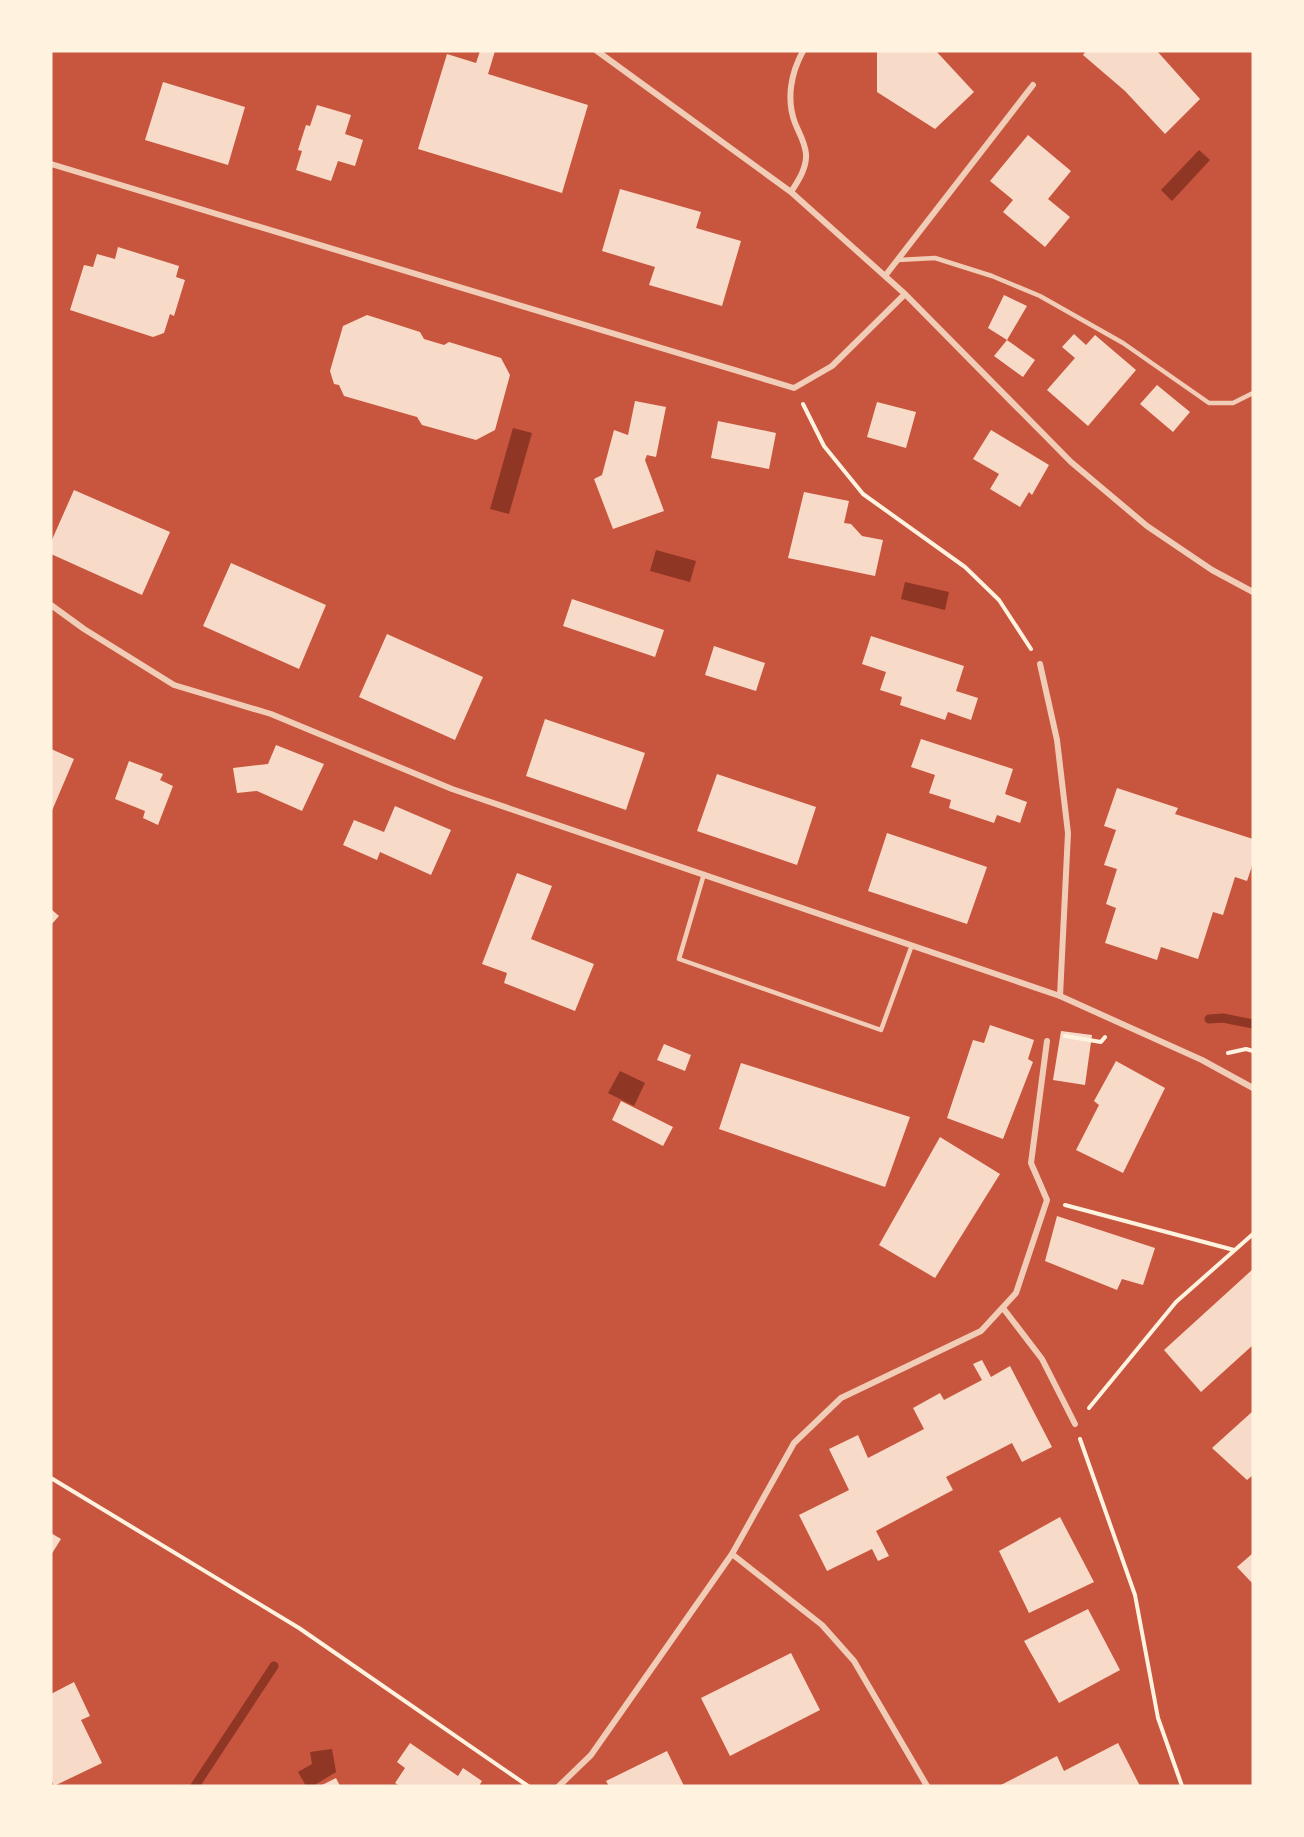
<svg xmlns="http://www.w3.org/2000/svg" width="1304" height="1837" font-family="Ubuntu,sans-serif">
	<rect width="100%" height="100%" fill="#c8553d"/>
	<path fill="#8f3625" d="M1199,150l11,10 -38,41 -11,-11z
		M513,428l19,5 -23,81 -19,-5z
		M656,550l40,11 -6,21 -40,-11z
		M905,582l44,10 -4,18 -44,-11z
		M620,1071l25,12 -11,23 -26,-13z
		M332,1749l4,23 -23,14h-7l-8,-14 14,-8 -2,-12z"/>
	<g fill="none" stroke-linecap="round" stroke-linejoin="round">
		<path stroke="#8f3625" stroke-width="9" d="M1209,1019l14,-1 30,6
			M195,1786l79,-120"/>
	</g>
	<path fill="#f7dbc8" d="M480,51h15l-7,23 100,31 -26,88 -144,-44 29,-95 29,9z
		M877,51h59l38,41 -39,37 -58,-37z
		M1086,51h71l43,48 -35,35 -40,-43 -42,-36z
		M163,82l82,25 -17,58 -83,-25z
		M317,105l34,10 -6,19 18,6 -8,26 -17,-5 -7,20 -35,-11 6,-19 -4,-1 8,-25 4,1z
		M1028,135l43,36 -23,28 22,18 -25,30 -42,-35 10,-12 -23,-19z
		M620,189l81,23 -5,16 45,13 -19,65 -73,-21 6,-18 -53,-16z
		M118,247l61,19 -3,11 9,3 -11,36 -4,-2 -6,19 -11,4 -83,-27 14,-45 9,2 4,-13 18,5z
		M1004,295l23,11 -20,34 -19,-12z
		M367,315l53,17 4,7 20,6 5,-3 52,16 9,17 -15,55 -19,10 -54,-15 -5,-8 -73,-21 -5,-11 -5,-1 -4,-13 13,-45z
		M1074,334l12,11 9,-10 41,35 -48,56 -41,-36 28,-32 -13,-11z
		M1007,340l28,20 -12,17 -29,-21z
		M1157,385l33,27 -17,20 -33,-28z
		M635,401l31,6 -10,50 -9,-2 -2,5 19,51 -51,18 -19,-50 8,-4 12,-45 14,5z
		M877,402l39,10 -10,36 -39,-11z
		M718,421l58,12 -7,36 -58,-11z
		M991,430l58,35 -17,30 -3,-3 -9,15 -30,-18 9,-15 -26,-15z
		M74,490l96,42 -28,63 -91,-41v-12z
		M804,492l45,9 -5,22 7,1 11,12 21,4 -8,36 -87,-18z
		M231,563l95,42 -27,64 -96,-43z
		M572,599l92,31 -9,27 -92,-31z
		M387,634l96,43 -28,63 -96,-43z
		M871,636l93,30 -8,25 22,7 -7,22 -23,-8 -3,8 -45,-15 2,-8 -22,-7 6,-18 -24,-8z
		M714,646l51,17 -9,28 -51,-16z
		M545,719l100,34 -19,57 -100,-34z
		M921,739l92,30 -8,25 22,8 -7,21 -23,-8 -3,8 -45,-15 2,-8 -22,-7 6,-18 -24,-8z
		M276,745l48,19 -22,47 -45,-20 -20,2 -4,-25 35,-4z
		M51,749l23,10 -23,54z
		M129,761l34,13 -3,6 13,6 -15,39 -15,-7 2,-7 -30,-12z
		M717,774l99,33 -19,58 -100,-34z
		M1117,788l61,20 -3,6 78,25v24l-6,18 -12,-4 -12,38 -10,-3 -15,47 -37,-12 -4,13 -52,-17 11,-35 -10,-4 11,-35 -13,-4 12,-35 -12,-4z
		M395,806l56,24 -20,45 -51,-23 -3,8 -34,-15 11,-25 30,12z
		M887,833l100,34 -20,57 -99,-33z
		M517,873l35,13 -21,53 63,25 -19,47 -71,-28 3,-10 -25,-9z
		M51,909l8,7 -8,9z
		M990,1025l44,15 -6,19 5,3 -30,77 -56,-21 26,-78 11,3z
		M1061,1031l31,4 -7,50 -32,-5z
		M664,1044l27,11 -6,16 -28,-11z
		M1116,1061l49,27 -42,85 -47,-23 23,-45 -5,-4z
		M741,1063l169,54 -25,70 -166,-58z
		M621,1101l52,26 -10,19 -51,-26z
		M940,1137l60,37 -65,104 -56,-33z
		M1057,1216l98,32 -12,37 -21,-6 -5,11 -72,-29z
		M1253,1269v76l-52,47 -37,-42z
		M982,1360l9,17 19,-11 42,81 -30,15 -10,-19 -66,34 7,13 -77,41 13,25 -11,5 -6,-12 -45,22 -28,-56 50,-25 -20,-41 29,-14 10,23 56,-29 -11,-21 27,-15 4,7 38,-20 -9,-16z
		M1253,1411v64l-6,5 -35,-32z
		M1060,1517l34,65 -65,31 -30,-62z
		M51,1533l10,6 -10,16z
		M1253,1553v31l-16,-17z
		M1088,1609l32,61 -61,33 -35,-62z
		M791,1653l29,57 -90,46 -29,-58z
		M74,1682l16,34 -9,4 21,43 -48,23 -3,-7v-85z
		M410,1743l48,33 5,-8 19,13 -3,5h-79l-5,-3 10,-15 -8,-6z
		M1118,1743l22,43h-141l58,-30 7,15z
		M667,1751l17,35h-75l-3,-5z
		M336,1778l4,8h-20z"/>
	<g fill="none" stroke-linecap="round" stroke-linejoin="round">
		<path stroke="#fff3e0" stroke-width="4" d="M803,404l21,42 39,48 102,73 34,33 32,49
			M1065,1036l36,6 4,-5
			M1228,1053l18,-4 7,2
			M1065,1205l169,45
			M1089,1408l87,-106 77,-68
			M1080,1439l55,156 23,123 24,68
			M51,1478l248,150 229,158"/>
		<path stroke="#f1ccb7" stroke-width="4.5" d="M898,260l37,-2 57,18 48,20 83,47 86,60h24l20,-10
			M704,874l-25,85 202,71 31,-85"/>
		<path stroke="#f1ccb7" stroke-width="6" d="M597,51l194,141 114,102 166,168 76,64 65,44 41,22
			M51,164l743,224 38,-22 73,-72
			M791,192c7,-11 16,-24 15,-38 -1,-12 -7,-21 -11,-31 -9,-24 -4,-50 8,-72
			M885,276l148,-191
			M51,605l33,24 90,56 97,29 181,75 608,207 142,64 51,28
			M1040,664l17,76 11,93 -8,163
			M1003,1308l39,51 33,65
			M732,1554l90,71 32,36 73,125
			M559,1786l32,-31 141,-201 62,-111 47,-45 140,-67 35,-38 31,-93 -16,-37 16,-122"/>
	</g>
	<rect width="1304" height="1837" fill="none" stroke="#fff3e0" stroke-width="105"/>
</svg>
